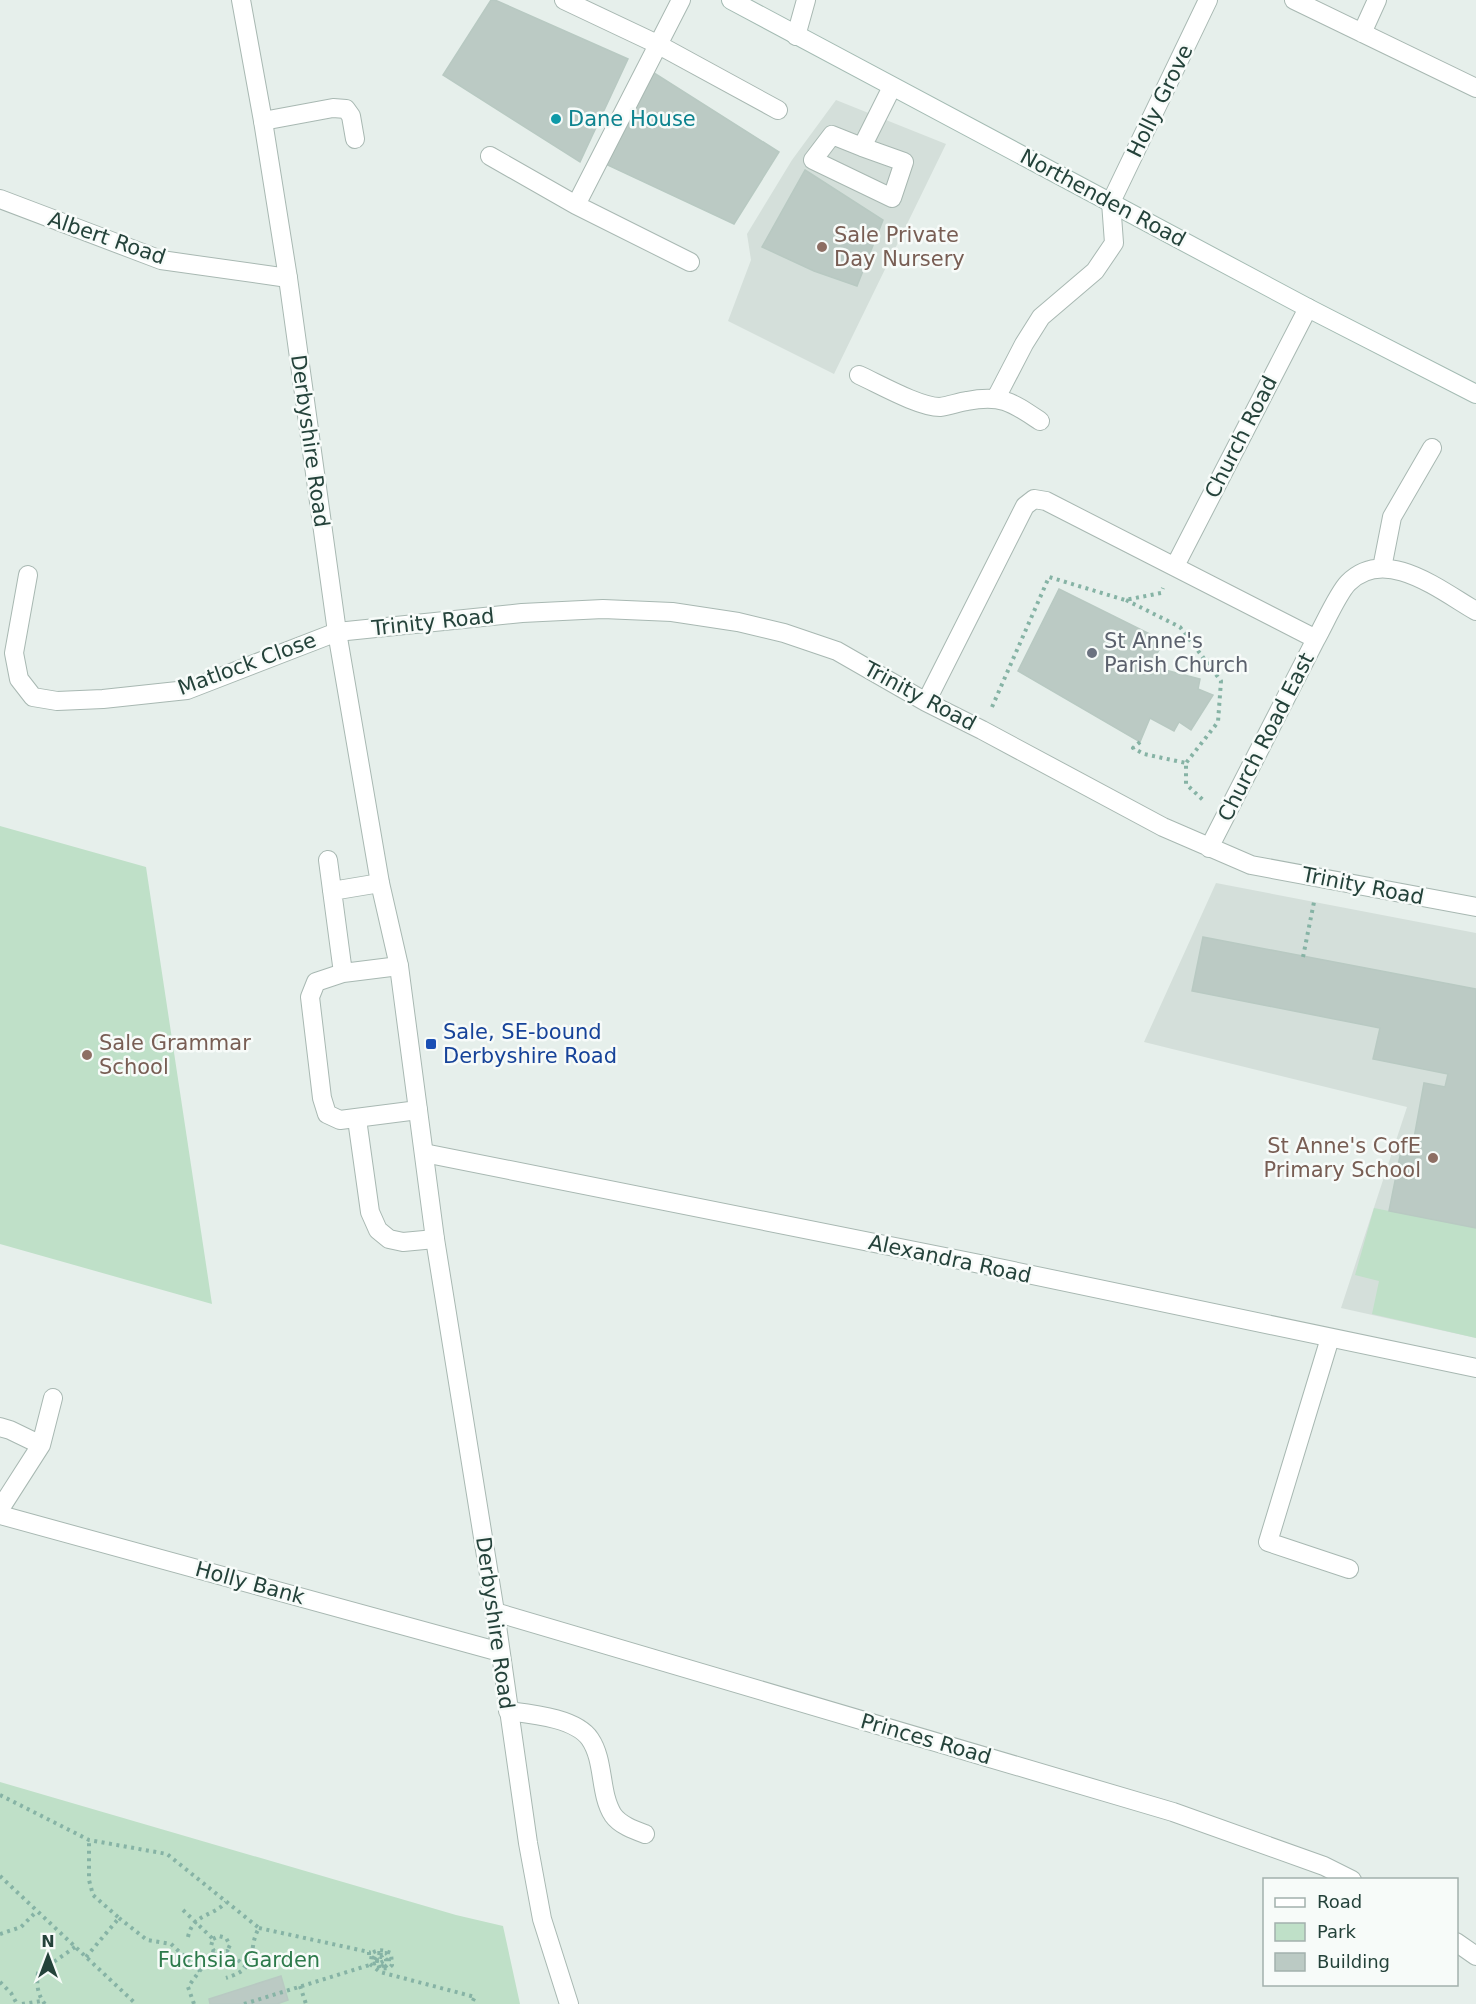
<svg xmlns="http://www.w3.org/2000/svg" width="1476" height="2004" font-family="'DejaVu Sans',sans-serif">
	<rect width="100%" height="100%" fill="#e6efeb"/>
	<path fill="#d4dfda" d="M836,100l110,44 -112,230 -106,-53 23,-61 -4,-26 45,-74z
		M1216,883l260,50v405l-135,-30 66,-201 -263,-65z"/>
	<path fill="#bfe0c8" d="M0,826l146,41 66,437 -212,-60z
		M1374,1208l102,20v110l-104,-24 7,-33 -24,-6z
		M0,1782l456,133 47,11 17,78h-520z"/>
	<path fill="#bbcac4" stroke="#b8c9c2" stroke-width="1.5" d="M491,0h4l133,59 -48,103 -137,-87z
		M654,73l125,79 -45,72 -135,-63z
		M805,170l78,50 -26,66 -43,-15 -52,-24z
		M1059,589l105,52 -14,25 50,13 -2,10 15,6 -22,35 -12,-8 -5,9 -24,-13 -10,24 -122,-71z
		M1203,937l273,52v239l-87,-17 15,-75 10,2 10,-55 21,4 3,-13 -75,-15 7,-31 -188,-37z
		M281,1976l7,24 -11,4h-67l-1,-5z"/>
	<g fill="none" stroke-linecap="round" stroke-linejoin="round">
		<defs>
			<path id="service" d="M564,0l93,44 121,66
				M1294,0l182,88
				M1362,33l15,-33
				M263,121l70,-13 13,1 5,7 4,23
				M862,147l42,15 -12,36 -79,-38 19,-25 30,12 30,-60
				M490,156l86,49 114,57
				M576,205l105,-205
				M859,375c20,9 60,32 81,32 9,-1 19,-5 27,-6 35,-7 46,2 73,20
				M996,398l28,-54 17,-27 54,-46 19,-28 -3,-41
				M1330,1338l-62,204 81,27
				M0,1427l10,3 31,15
				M0,1509l41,-64 12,-47
				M508,1711c23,3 68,7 82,28 15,22 9,54 23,76 7,10 21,15 32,19"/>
			<path id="minor" d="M796,36l10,-36
				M0,199l161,61 127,18
				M1111,202l97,-202
				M1175,566l133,-258
				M1382,568l10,-51 40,-69
				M28,575l-14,78 5,26 14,18 24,4 46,-2 84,-9 150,-58 185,-19 81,-4 69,3 66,10 46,11 53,18 89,51 56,28 181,97 88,38 225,42
				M1316,639c8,-14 22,-46 32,-56 37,-38 93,8 128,28
				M926,702l99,-196 9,-7 12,2 270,138 -107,209
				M328,860l15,113
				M332,891l48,-8
				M399,966l-56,7 -27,9 -6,15 12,101 5,16 13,6 78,-10
				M357,1119l13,93 8,18 11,9 14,3 32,-3
				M424,1153l551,110 501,105
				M0,1515l500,137
				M495,1612l678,200 151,54 28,14
				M1456,1942l20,14"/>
			<path id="tertiary" d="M241,0l22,121 25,157 49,354 43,251 19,83 36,273 60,373 33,231 14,76 27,85"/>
			<path id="secondary" d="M731,0l577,308 168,86"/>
		</defs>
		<use href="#service" stroke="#a8b8b2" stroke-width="20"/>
		<use href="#minor" stroke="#a8b8b2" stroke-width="20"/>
		<use href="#tertiary" stroke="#a8b8b2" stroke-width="20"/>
		<use href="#secondary" stroke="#a4bbb3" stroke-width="20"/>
		<path stroke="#86b3a5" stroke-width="4" stroke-dasharray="3 4.5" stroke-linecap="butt" d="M1126,600l54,27 41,54 -3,41 -32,41
			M992,707l57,-130 76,23 36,-7 2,-5
			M1140,742l-7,6 11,6 42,9v21l17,16
			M1303,957l11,-55
			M0,1795l89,45 78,14 92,74c-13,22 3,39 -33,50
			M0,1876l136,128
			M183,1910l30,29 -2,7 3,5 5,2 8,-2 19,16
			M119,1918l28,22 24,4 29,27
			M259,1928l110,24v3
			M0,1934l21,-7 16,-16
			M188,1937c5,-24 25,-20 38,-35
			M213,1939l6,-3 7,2 4,7 -3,6
			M86,1957l33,-39 -26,-23 -4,-15v-40
			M370,1964l10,8 95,25 -4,7
			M0,1982l11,11 6,11
			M300,1986l6,18
			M22,2004l20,-3
			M45,2004c-7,-8 -9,-20 -7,-31l37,-26
			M194,2004l-6,-17 26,-36
			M244,2004l132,-41 -2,-2 4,-6h5l3,4v4l-5,4h4l4,-4v-6l-3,-4h-9l-6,8 1,-8c7,-4 11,-3 19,0l1,12 -3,3 -9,1 -2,-5 6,-3 -2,-4h-4l-1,4 4,-1 -3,-1"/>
		<use href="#service" stroke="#fff" stroke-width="18"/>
		<use href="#minor" stroke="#fff" stroke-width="18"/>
		<use href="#tertiary" stroke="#fff" stroke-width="18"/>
		<use href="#secondary" stroke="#fff" stroke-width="18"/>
	</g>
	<circle fill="#0f9aa8" stroke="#f7fbf9" stroke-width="2" cx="556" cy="119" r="6"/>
	<g fill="#8d6e63" stroke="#f7fbf9" stroke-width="2">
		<circle cx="822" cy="247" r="6"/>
		<circle cx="87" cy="1055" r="6"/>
		<circle cx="1433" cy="1158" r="6"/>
	</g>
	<circle fill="#6b7280" stroke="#f7fbf9" stroke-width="2" cx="1092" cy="653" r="6"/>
	<rect fill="#1a4fb4" stroke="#f7fbf9" stroke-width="2" x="425" y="1038" width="12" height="12" rx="3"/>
	<g text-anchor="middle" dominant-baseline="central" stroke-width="5" stroke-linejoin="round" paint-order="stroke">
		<g font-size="21" fill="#24423a" stroke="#f7fbf9">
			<text transform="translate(1160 101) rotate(-64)">Holly Grove</text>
			<text transform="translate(1103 198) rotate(28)">Northenden Road</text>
			<text transform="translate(107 238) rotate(19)">Albert Road</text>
			<text transform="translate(1241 437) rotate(-63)">Church Road</text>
			<text transform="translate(310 441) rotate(82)">Derbyshire Road</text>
			<text transform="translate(433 622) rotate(-6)">Trinity Road</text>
			<text transform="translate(247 664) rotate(-20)">Matlock Close</text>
			<text transform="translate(920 696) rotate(28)">Trinity Road</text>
			<text transform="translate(1266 737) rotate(-63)">Church Road East</text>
			<text transform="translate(1363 886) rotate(11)">Trinity Road</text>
			<text transform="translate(950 1259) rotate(12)">Alexandra Road</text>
			<text transform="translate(250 1583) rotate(15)">Holly Bank</text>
			<text transform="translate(495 1623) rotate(82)">Derbyshire Road</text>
			<text transform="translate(926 1739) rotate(16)">Princes Road</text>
		</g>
		<g font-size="21" fill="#0d838f" stroke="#f7fbf9" text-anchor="start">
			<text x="568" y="119">Dane House</text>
		</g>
		<g font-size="21" fill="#785e54" stroke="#f7fbf9" text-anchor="start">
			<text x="834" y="235">Sale Private<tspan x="834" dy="24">Day Nursery</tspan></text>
			<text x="99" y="1043">Sale Grammar<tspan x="99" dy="24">School</tspan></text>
			<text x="1421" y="1146" text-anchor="end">St Anne's CofE<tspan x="1421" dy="24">Primary School</tspan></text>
		</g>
		<g font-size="21" fill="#5b616d" stroke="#f7fbf9" text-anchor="start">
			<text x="1104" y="641">St Anne's<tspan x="1104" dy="24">Parish Church</tspan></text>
		</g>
		<g font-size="21" fill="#164399" stroke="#f7fbf9" text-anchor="start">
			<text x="443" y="1032">Sale, SE-bound<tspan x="443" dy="24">Derbyshire Road</tspan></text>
		</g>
		<g font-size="21" fill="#2d7a4b" stroke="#f7fbf9">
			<text x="239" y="1960">Fuchsia Garden</text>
		</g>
	</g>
	<rect x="1263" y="1878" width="195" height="108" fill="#f7fbf9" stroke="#a3b1ad" stroke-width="1.5"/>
	<rect x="1275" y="1898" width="30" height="9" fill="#ffffff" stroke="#a3b1ad" stroke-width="1.5"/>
	<text x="1317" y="1908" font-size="18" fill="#24423a">Road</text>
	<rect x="1275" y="1923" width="30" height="18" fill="#bfe0c8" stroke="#a3b1ad" stroke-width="1.5"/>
	<text x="1317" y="1938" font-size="18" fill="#24423a">Park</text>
	<rect x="1275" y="1953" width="30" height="18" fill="#bbcac4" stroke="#a3b1ad" stroke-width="1.5"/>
	<text x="1317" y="1968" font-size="18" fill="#24423a">Building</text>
	<g transform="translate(48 1956)" stroke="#f7fbf9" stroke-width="4.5" paint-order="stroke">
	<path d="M0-4.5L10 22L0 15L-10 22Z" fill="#24423a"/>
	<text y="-9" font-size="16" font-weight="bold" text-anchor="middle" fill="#24423a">N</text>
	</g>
</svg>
